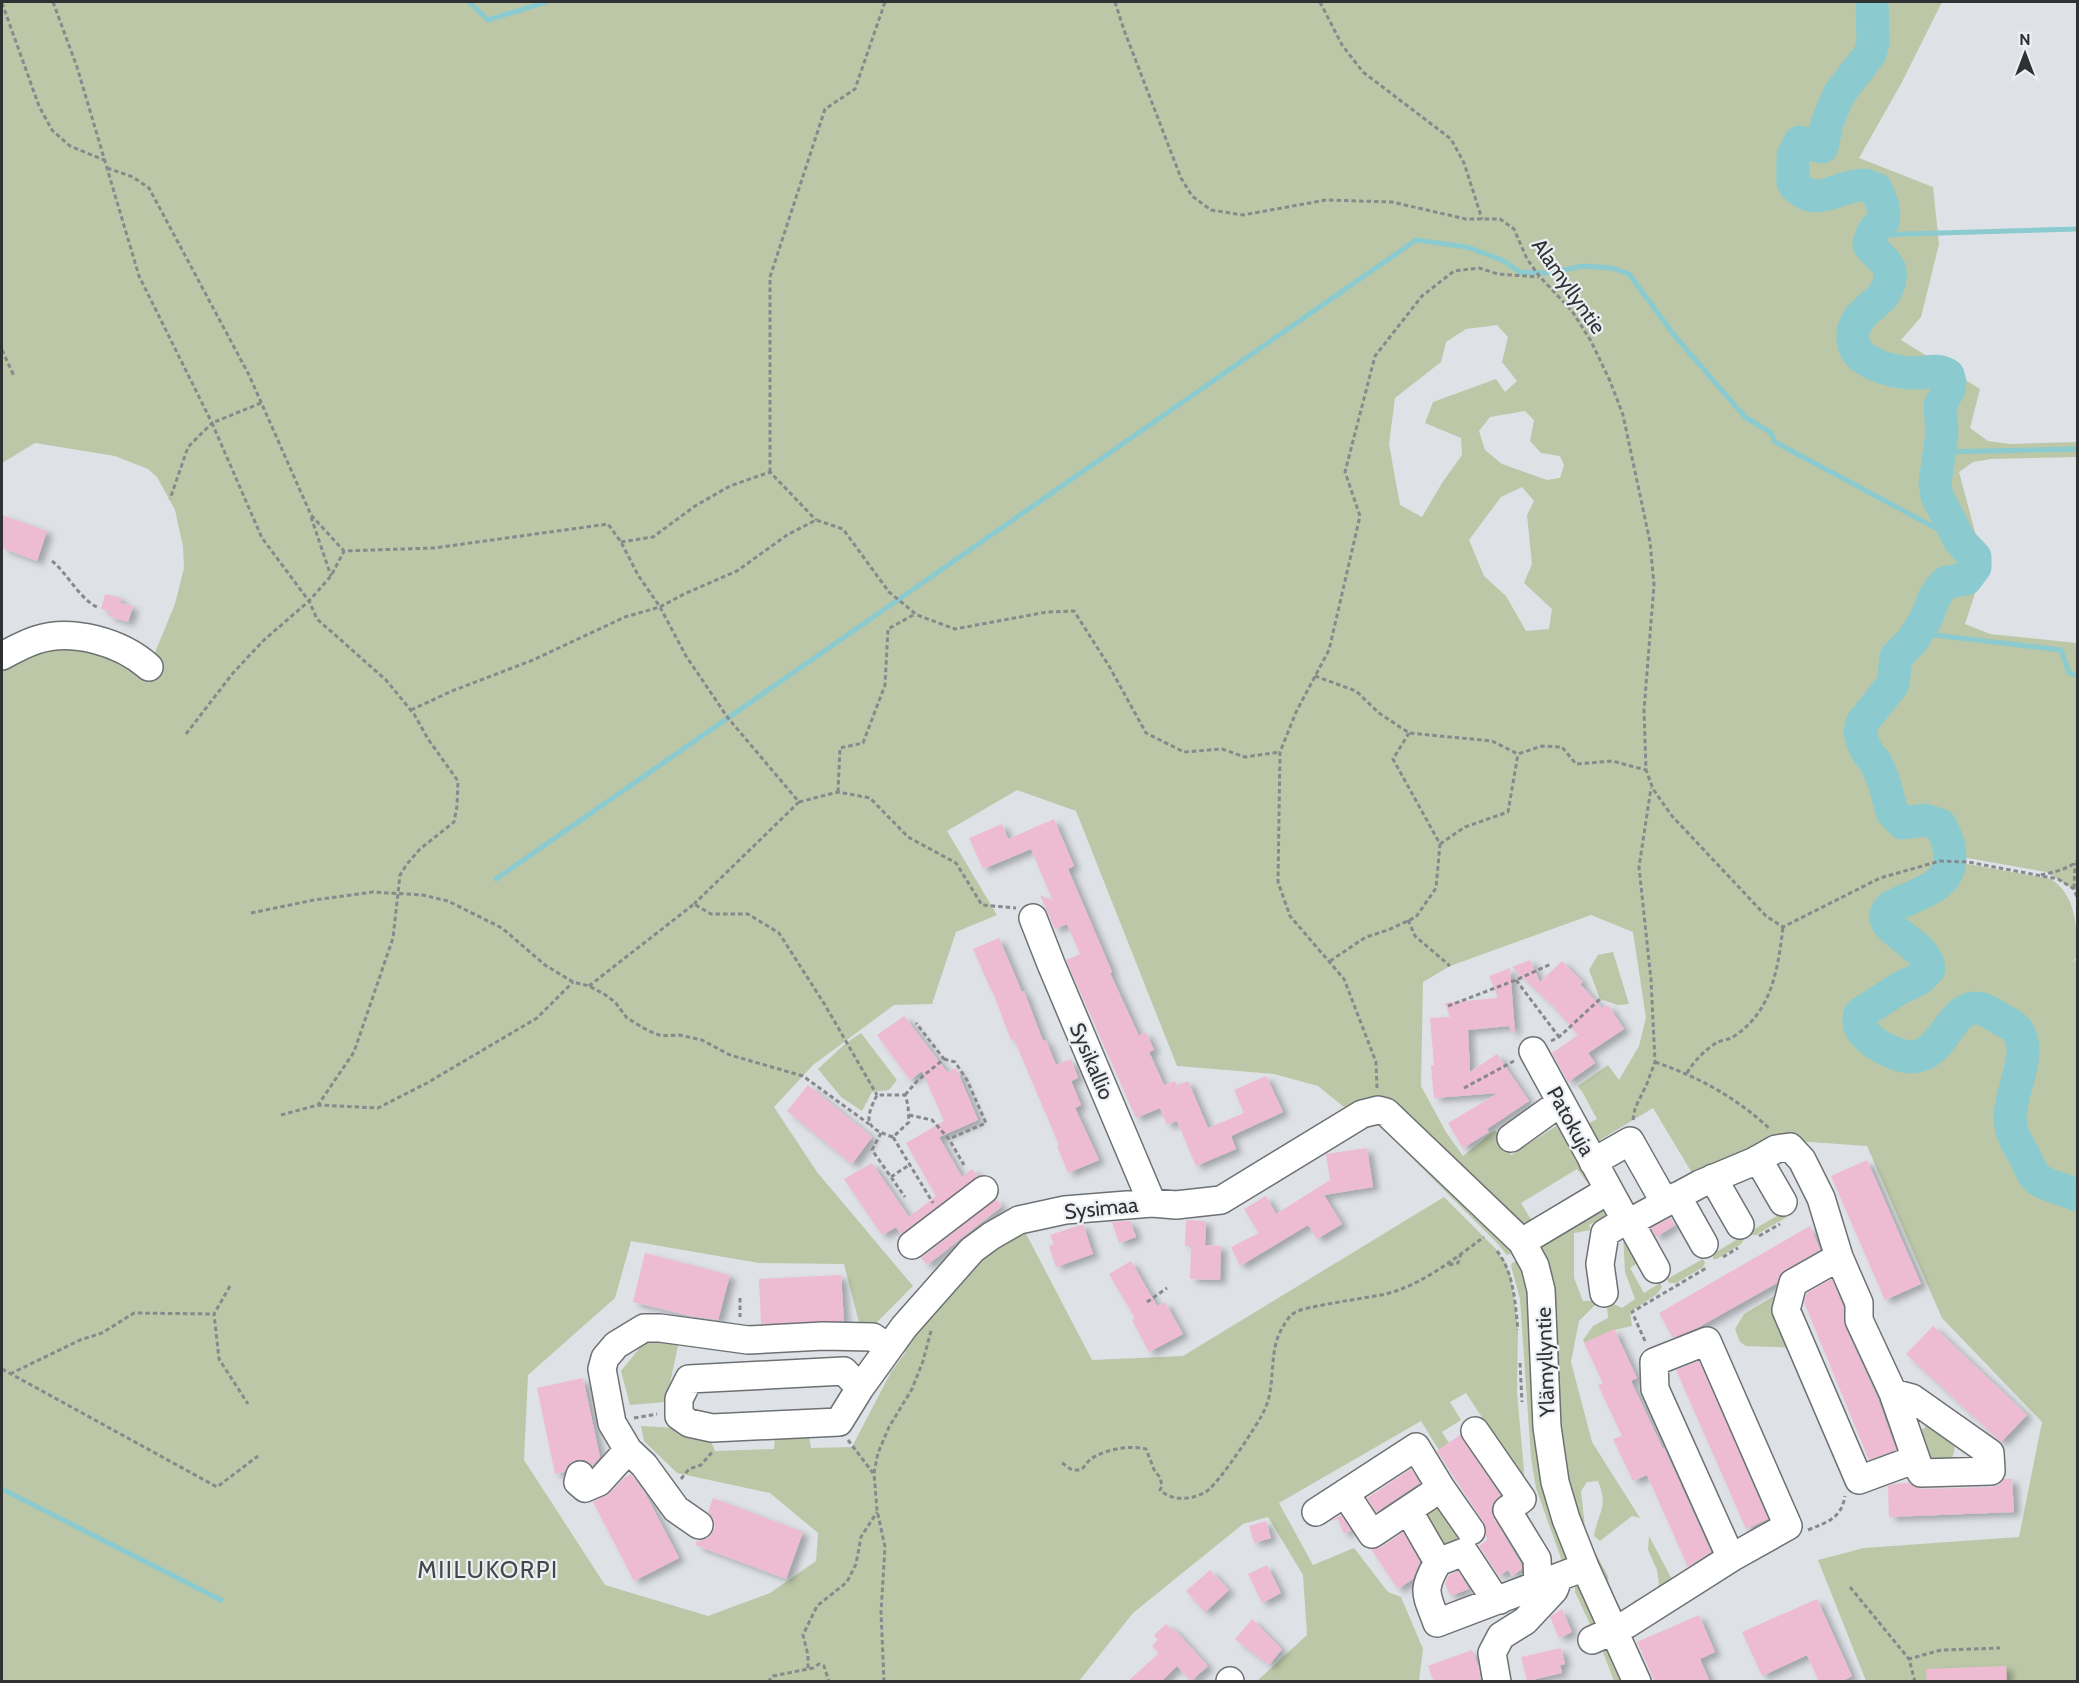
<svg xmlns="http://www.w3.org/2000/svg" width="2079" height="1683" font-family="Cabin,sans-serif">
	<defs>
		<filter id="shadow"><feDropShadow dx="6" dy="4" stdDeviation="3" flood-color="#0004"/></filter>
	</defs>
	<rect width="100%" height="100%" fill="#dee2e6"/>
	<path fill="#bbc7a6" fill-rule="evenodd" d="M2,2h1940l-40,80 -43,76 74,29 6,57 -18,73 -20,23 79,49 -10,39 18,13 22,3 67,-2v15l-86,2 -18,3 -14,10 25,94 -19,58 25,10 87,9v254l-2,-7 -29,-18 -79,-14 -5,5 89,16c26,17 26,50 26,78l-5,5 5,-3v722h-211l-48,-121 46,-12 155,-11 23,-115 -100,-104 -75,-172 -57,-4 -30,1 -85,35 -42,-70 -58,35 -13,-16 15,-8c-7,-12 -11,-22 -19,-33l30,-21 11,15 20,-34 7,-28 -13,-86 -42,-17 -141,51 -27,16 -2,104 25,46 17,24 32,-26 16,25 53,-34 26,59 -3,2 -10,-13 -56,34 11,18 -2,5 -10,-1 -160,-124 -16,6 -26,-21 -44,-12 -97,-8 -101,-255 -59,-21 -70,41 50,84 -41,17 -24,72 -38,1 -81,60 -39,42 43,65 96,114 -38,38 -15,3 -16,-63 -85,-1 -128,-22 -16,57 -87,77 -4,85 81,125 103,31 62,-23 46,-32 2,-28 -48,-40 -93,-20 -33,-32 -3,-15 53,3 16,10 5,12 59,-2 1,-12 34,-1 2,12 41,-1 39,-75 14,-19 2,-23 41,-45 75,-57 69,132 91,-4 261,-159 51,51 10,14 6,15 7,51 -1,64 8,91 -59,-90 -16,9 11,18 -19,12 7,11 -10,7 -18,-29 -142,82 34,62 41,-17 34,44 13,5 22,52 -4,32h-162l50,-46 -4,-60 -35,-58 -25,7 -110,89 -54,68h-1077v-1025l52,-20 95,31 26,-63 9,-36 -1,-22 -8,-36 -18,-33 -9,-8 -33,-13 -80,-13 -33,20zM1497,325l11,12 -6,25 15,19 -12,11 -9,-13 -63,23 -8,21 36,15 1,17 -20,28 -20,34 -22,-12 -11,-61 6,-46 46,-36 5,-20 20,-13zM1525,411l9,9 -4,21 11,12 19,3 4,9 -4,13 -13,2 -45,-16 -17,-14 -6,-19 11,-14zM1522,487l12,14 -7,14 5,49 -8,19 28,26 -3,20 -23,2 -20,-35 -22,-20 -15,-36 32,-43z
		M1613,952l16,52 -11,1 -18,-6 -11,-29 9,-15z
		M861,1033l36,47 -8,10 -17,2 -10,19 -21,-14 -23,-28 28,-26z
		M1378,1117l136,135 -7,3 -11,-13 -124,-124z
		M1611,1208l4,6 -4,9 -6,4 -5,-8 -11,6 2,5 -17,3v45l9,23 23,-1 16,8 13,-9 -10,-27 -2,-38 1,-5h4c7,10 7,21 14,31l-12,8 14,25 16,-10 2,4 -5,7 -27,18 2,14 -18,4 -30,13 -1,-3 10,-14 15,-8 -1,-11 -8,-3 -5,2 -15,15 -8,41 21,80 48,76 -8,-2 -32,25 -6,-5c4,-24 15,-29 4,-55l-11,1 -6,9 5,45 22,40 1,12 14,25 5,2 4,-3 2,-11 21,-10 4,-7 -2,-14 -9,-20 1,-14 26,49 -16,15 -39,21 -4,-2 -30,-70 -24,-78 -8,-49 -6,-133 -12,-37 8,-10 52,-33z
		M1785,1211l2,6 -31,18h-5v-4z
		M1741,1237l3,2 -3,5 -24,15h-4v-5z
		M1703,1259l2,4 -2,4 -27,16h-7l-2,-4z
		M1518,1260l8,16 45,280 -6,8 -3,-3 -26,-73 -5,-30 -11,-159 -9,-33 1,-3z
		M1784,1290l14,58 -52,-2 -6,-4 -5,-13 9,-15z
		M652,1333l28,3 -14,66 -36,3 -9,-34z
		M1934,1420l21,13c0,31 -2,26 -29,37l-14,-33z
		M1441,1494l22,45 -14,14 -32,-46z
		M1581,1585l22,46 -9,2 -19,-41v-6z
		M1608,1641l18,40h-12l-13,-34z"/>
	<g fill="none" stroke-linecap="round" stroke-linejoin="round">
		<path stroke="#8bcbd0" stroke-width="5" d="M469,2l19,18 58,-18
			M1871,235l207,-6
			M1940,452l138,-3
			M1917,633l144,17 8,23 9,3
			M496,879l920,-639 51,7 35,13 18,12 29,1 34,-7 29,2 17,6 45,61 71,82 26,16 4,9 185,99
			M2,1489l219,111"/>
		<path stroke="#8bcbd0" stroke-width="33" d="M1872,2l1,41 -3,11 -31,40 -12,29 -5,24 -22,-5 -7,14v27c23,28 44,2 70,2 5,0 9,3 13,4 5,12 10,20 7,33 -9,6 -12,12 -14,23 5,7 14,13 19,21 2,3 3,9 2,13 -3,27 -39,30 -37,60 1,24 39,33 59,34 13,1 24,-6 36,2l2,7 -1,7 -9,16 2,28 -7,50 2,13 23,45 15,16v10l-9,12 -19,3 -4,3 -9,13 -7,19 -15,24 -16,16 -3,27 -31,39 -2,9 3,11 5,10 8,10 8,19 8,30 11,11 21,-3 16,5c7,12 10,21 10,35 -1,29 -38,35 -59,47 -23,21 37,34 38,62l-10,10 -19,9 -40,26c-3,10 1,18 9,24 8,8 17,12 28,16 48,18 49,-55 85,-45 7,2 14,7 20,11 5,2 12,6 15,10 17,23 -8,63 -7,89 1,16 8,25 15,38 4,8 6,17 14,23 11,7 27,10 39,15"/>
	</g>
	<path fill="#eebcd2" filter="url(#shadow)" d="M2,515l45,16 -10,30 -35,-13z
		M105,594l16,4 -1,5 13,3 -5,16 -20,-6 2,-5 -9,-2z
		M1054,819l20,47 -6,3 44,103 -2,1 29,63 7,-4 8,18 -5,2 15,33 11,-4 2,5 11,-5 20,47 36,-15 -10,-23 32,-14 17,36 -52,24 5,13 -40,17 -19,-45 -10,4 -7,-17 -24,10 -70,-158 14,-6 -13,-30 -12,5 -15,-34 13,6 -22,-52 -48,20 -14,-31 33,-14 6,15z
		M999,938l23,54 2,-1 19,50 3,-1 10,25 15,-6 7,19 -7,3 10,24 -6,3 24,52 -31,13 -11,-27 2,-1 -45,-106 -3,1 -19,-50h-1l-18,-41z
		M1530,960l10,22 22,-21 21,21 -3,2 22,24 6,-3 16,24 -36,24 7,10 -27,19 -16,-29 26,-18 -23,-27 -43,-41z
		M1510,968l5,64 -3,1 -3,-7 -41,4 2,42 27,-18 32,47 -42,28 2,3 -26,16 -15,-25 50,-30 -64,5 -3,-32 3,-1 -4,-47 20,-1 -5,-14 53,-5 -9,-22z
		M904,1016l43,56 9,-4 22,52 -39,17 23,40 10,-8 6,7 -77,58 -5,-7 -14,8 -38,-56 28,-16 37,54 27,-21 -30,-53 38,-22 -22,-50 -12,9 -33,-45z
		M808,1085l64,52 -20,27 -65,-53z
		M1367,1148l6,39 -49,8 18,29 -25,15 -9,-14 -68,41 -9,-19 28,-14 -15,-24 22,-13 10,18 54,-34 -4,-26z
		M1867,1160l54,124 -36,16 -54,-124z
		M996,1199l6,7 -75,59 -6,-7z
		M1671,1218l4,7 -19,12 -5,-9z
		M1186,1220l20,1 -1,24 16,1 -1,34 -30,-1 1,-33h-6z
		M1130,1221l6,16 -17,6 -7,-21z
		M1083,1224l10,30 -37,13 -7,-21 5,-2 -4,-9z
		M1810,1226l10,24 -35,20 -5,4 -3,9 -78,44 -26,11 -14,-25z
		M645,1253l85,22 -12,45 -28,-4 -57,-14z
		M1131,1261l26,45 8,-4 18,32 -34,18 -17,-32 3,-2 -26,-44z
		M841,1275l3,46 -83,3 -2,-45z
		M1832,1279l11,27 2,21 33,72 18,51 -27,10 -65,-158 3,-9z
		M1933,1326l94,89 -26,27 -95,-88z
		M1614,1329l23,49 -6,3 32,68 1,-1 47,104 -23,15 -41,-92 -14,6 -20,-42 9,-3 -24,-51 5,-2 -19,-40z
		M1699,1361l69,158 -22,10 -70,-159z
		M583,1378l17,79 -8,9 -7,-6h-9l-7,4 -5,8 -9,2 -18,-86z
		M1460,1435l40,60 -7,8 -2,8 3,7 27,46 1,5 -10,7 -4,-6 -9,6 -20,-30 8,-6 -3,-17 -47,-72z
		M1411,1469l9,14 -44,29 -9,-14z
		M631,1474l14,19 34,65 -45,23 -41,-79 17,-9 14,-15z
		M2004,1479h8l2,33 -125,5 -1,-31 6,-2 16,-1 3,3 8,3 70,-2 8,-2z
		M713,1498l90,34 -17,47 -91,-34 2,-4 9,-2 6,-6 3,-6 -2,-8 -5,-7z
		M1341,1515l10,15 -7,4 -6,-15 -7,2z
		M1266,1521l5,17 -17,5 -5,-17z
		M1403,1532l17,30 -7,17 -15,10 -27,-40 10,-2z
		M1267,1565l14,28 -19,10 -14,-29z
		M1210,1570l19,20 -24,22 -19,-21z
		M1458,1571l11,18 -19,7 -5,-13 4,-8z
		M1817,1599l35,77 -11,6h-22l-12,-27 -45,21 -20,-44z
		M1562,1609l10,23 -13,6 -9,-21z
		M1699,1615l16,37 -15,7 10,23h-55l-18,-40z
		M1252,1619l30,30 -13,16 -34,-26z
		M1166,1624l5,5 2,-1 35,38 -17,15 -14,-15 -16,16h-34l32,-29 -7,-7 6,-6 -4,-5z
		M1561,1648l4,16 -5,1 2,8 -35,8 -6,-24z
		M1472,1650l7,18 2,14h-47l-6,-16z
		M2006,1666l1,16h-80l-1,-13z"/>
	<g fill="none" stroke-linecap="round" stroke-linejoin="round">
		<defs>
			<path id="minor" d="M2,656c11,-6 22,-12 34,-16 36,-12 85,2 113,27
				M1033,918l18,46 101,239
				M1533,1051l88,161 9,10 26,47
				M1511,1138l50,-36
				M1758,1159l25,43
				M1593,1162l37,-21 35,62
				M1713,1178l27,47
				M1677,1196l27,48
				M1522,1242l87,-52
				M912,1245l72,-55
				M1604,1293l-4,-29 5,-31 13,-8 12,-3 70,-38 55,-23 21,-12 14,-2 12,13 19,38 18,59 20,46v17l34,73 23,66 -57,21 -73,-170 7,-27 46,-26
				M860,1388l-16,-17 -155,8 -10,20v17l10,7 23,5 127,-6 21,-34 44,-61 68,-77 19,-14 28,-16 46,-10 87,-7 24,2 45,-5 141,-86 16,-4 8,2 136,130 13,24 6,24 6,137 8,55 11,37 19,48 52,115
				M1893,1393l19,5 78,55 1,18 -70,2 -5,-14
				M1475,1431l47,68 -15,11 30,49 1,26
				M628,1450l16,15 32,44 23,16
				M580,1475l-2,7 7,6 14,-6 29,-32 -16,-27 -10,-54 3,-11 11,-13 28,-17h16l88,12 75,-4 50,1 15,11
				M1345,1493l27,41 36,-24 30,52c-17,29 -12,31 -1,61l148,-56
				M1408,1510l33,-22 30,43
				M1316,1512l100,-65 25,41
				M1438,1562l26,-10 27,41 9,7
				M1592,1640l35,-16 104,-66 57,-32 -81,-185 -53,21 1,27 76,169
				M1230,1682v-1
				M1497,1682l-5,-29 9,-17 24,-15 29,-31 5,-13"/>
		</defs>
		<use href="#minor" stroke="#6d7174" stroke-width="30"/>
		<path stroke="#87898c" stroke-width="3" stroke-dasharray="4.5 3" stroke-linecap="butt" d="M53,2l24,65 62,209 73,147 -24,24 -18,52
			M1115,2l9,28 57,148 11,18 19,14 32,5 83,-15 66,2 74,17h34l14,10 13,30 13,18 32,34 19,30 19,40 13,34 27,127 4,43 -10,125 2,60 7,19 19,27 94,100 17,11 97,-49 60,-17 28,1 90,17 16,10 4,11
			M1320,2l22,43 21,27 88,67 13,24 18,56
			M2,3l37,103 13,24 18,16 34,14
			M107,168l26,9 16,11 100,187 62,140 33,36 90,-3 174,-24 13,18 17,33 22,32 26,49 42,62 71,84 -105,102
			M2,350l12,26
			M261,403l-49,20 50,115 47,63 8,18 69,61 28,34 14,25 30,42 -1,25 -3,16 -34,27 -13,15 -7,11 -7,63 -39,114 -36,53
			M770,472v-195l55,-168 30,-20 30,-87
			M311,517l20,59
			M621,542l32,-5 42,-31 35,-20 40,-14 46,48
			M52,561c17,14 27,38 47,47
			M1315,676l41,15 23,22 30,20 83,8 26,13 24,-8 20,1 14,17 36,-3 34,9
			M411,710l41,-19 81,-31 92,-43 35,-10 24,-13 53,-23 50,-36 29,-15 27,9 46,63 28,23 38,14 92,-17 27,-1 35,55 37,67 38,19 38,-3 23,8 35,-5
			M186,734l47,-61 31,-33 45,-39 22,-25 13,-25
			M838,792l2,-44 23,-5 22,-58 3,-56 27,-15
			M799,802l39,-10 32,6 38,39 48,26 26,42 34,3
			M1440,844l25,-17 43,-15 10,-58
			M2041,875c13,-3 28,-6 37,-15
			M2074,888l1,-25
			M251,913l63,-13 59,-8 50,3 25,6 54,27 43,37 28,17 16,4 15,8 11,8 12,16 20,12 14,6 18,-1 23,5 28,15 73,21 66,48
			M1408,920l7,16 35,30
			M1330,961l36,-24 22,-7 28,-13 20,-29 4,-44 -47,-85 16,-26
			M1516,980l43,57
			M589,986l105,-82 17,10h37l31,19 46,72 52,90
			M1448,1006l68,-26 35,-16
			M1551,1041l8,-4 41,-38
			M944,1059l11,3 12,18 19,43 -37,16
			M1655,1062c44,15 80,35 114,66
			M1687,1073c7,-12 17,-22 29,-30 5,-3 12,-3 17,-6 39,-25 45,-68 50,-110
			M1377,1088l-1,-26 -32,-83 -54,-63 -12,-34 2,-130 16,-40 33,-62 31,-134 -15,-44 30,-116 47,-60 32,-25 25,-3 19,6 41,3
			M1464,1088l50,-27
			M905,1095l13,-15 26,-21 -28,-36
			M281,1115l37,-10 60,3 49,-25 110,-65 36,-36
			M909,1115l23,5 17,19 15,26
			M1633,1120l2,-12 11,-22 9,-24 -4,-82 -12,-113 12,-79
			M881,1133l-9,17 33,47
			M893,1137c-28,-9 -29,-16 -16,-42h28l3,10 1,17 -16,15 40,66
			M891,1177l18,-12
			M1759,1236l21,-12
			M1497,1251c17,22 18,51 21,79
			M1723,1257l15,-9
			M1449,1265l9,-2 3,-9
			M230,1286l-16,28 5,45 29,45
			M740,1298v19
			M1147,1302l20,-14
			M1645,1341l-13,-29 76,-45
			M1520,1363l2,39
			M2,1369l215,118 41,-31
			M10,1374l70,-34 22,-7 32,-20 80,1
			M634,1418l23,-4
			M848,1440l25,33
			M1062,1463l10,7h8c6,-3 7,-10 14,-13 14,-8 36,-12 52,-8l9,23 5,5 2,9 -2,4c13,12 33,10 47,1 12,-8 52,-68 58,-82 12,-27 2,-59 19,-84 2,-4 7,-11 12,-13 5,-3 12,-4 17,-5 23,-5 45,-8 68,-12 37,-7 73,-36 103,-58
			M681,1479l8,-10 12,-4 12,-14
			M1808,1530c19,-8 33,-11 37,-34
			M1850,1587l59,72
			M808,1668v-13l-5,-20 14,-29 30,-24 9,-18 5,-27 16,-25
			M768,1682l5,-6 40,-8 6,-4 5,2 5,16
			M884,1682l-3,-70 4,-65 -8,-37 -3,-37 4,-20 11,-26 23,-38 11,-28 8,-30
			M1915,1682l-6,-23 32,-9 59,-2"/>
		<use href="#minor" stroke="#fff" stroke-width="27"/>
	</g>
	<g text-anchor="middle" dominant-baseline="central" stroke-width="4.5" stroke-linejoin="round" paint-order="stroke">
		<g font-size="21" fill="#303133" stroke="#eceff3">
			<text transform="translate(1569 286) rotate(55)">Alamyllyntie</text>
			<text transform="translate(1092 1061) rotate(67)">Sysikallio</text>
			<text transform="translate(1571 1121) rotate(61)">Patokuja</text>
			<text transform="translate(1101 1208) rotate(-6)">Sysimaa</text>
			<text transform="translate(1545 1362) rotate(-92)">Ylämyllyntie</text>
		</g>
		<g font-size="24" letter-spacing="1.5" fill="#44474a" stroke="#eceff3">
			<text x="488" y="1569">MIILUKORPI</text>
		</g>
	</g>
	<rect width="2079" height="1683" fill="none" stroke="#303133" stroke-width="6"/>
	<g transform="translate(2025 54)" stroke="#eceff3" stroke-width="4.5" paint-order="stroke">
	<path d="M0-4.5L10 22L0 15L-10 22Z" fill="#303133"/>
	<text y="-9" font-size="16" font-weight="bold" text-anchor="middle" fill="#303133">N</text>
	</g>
</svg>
